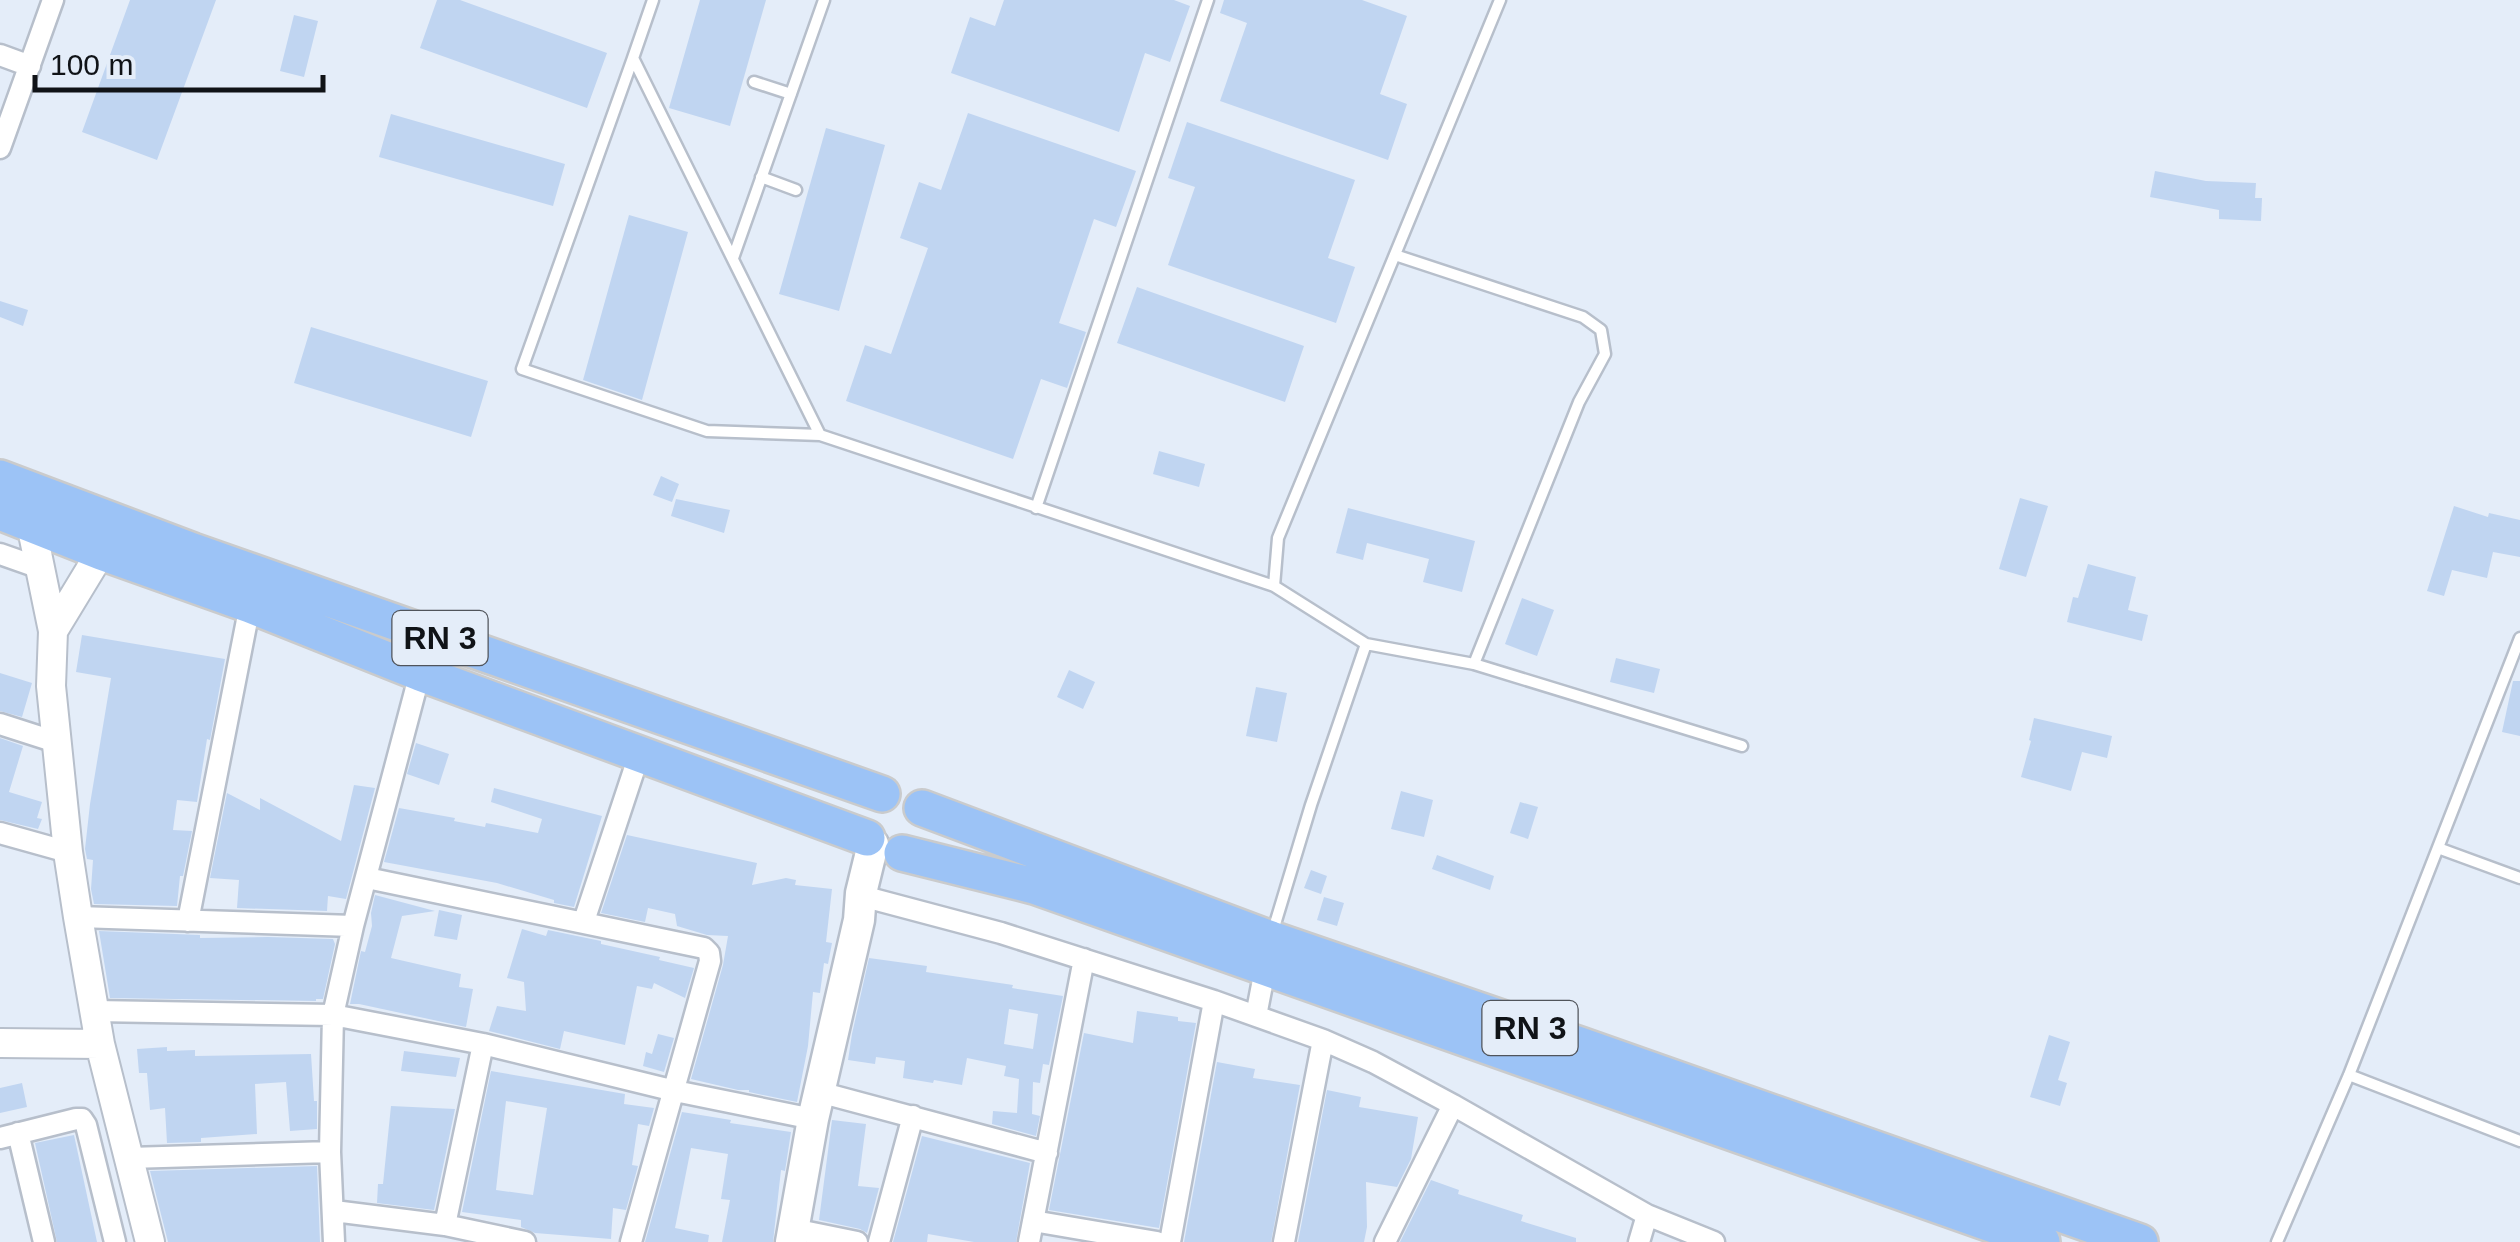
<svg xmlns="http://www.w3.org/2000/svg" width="2520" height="1242" font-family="Helvetica,sans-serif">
	<rect width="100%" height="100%" fill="#e4edf9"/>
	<path fill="#c0d5f1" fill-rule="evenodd" d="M130,0h86l-59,160 -75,-28z
		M437,0h23l147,53 -20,55 -167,-60z
		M700,0h66l-36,126 -61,-18z
		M1004,0h170l16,6 -20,56 -25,-9 -26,79 -168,-59 19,-56 25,9z
		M1224,0h138l45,16 -27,78 27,10 -19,56 -168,-59 27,-78 -27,-10z
		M294,15l24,6 -14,56 -24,-6z
		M968,113l168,58 -20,56 -22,-8 -35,104 27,9 -19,56 -26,-9 -28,80 -167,-58 19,-56 26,9 37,-106 -28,-10 19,-56 22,8z
		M391,114l174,50 -12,42 -174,-49z
		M1187,122l168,58 -27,78 27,9 -19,56 -168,-58 27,-78 -27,-9z
		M826,128l59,17 -46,166 -60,-17z
		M2155,171l51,10 50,2 -1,15h7l-1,23 -42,-2v-9l-69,-13z
		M629,215l59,17 -46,168 -59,-20z
		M1137,287l167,59 -19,56 -168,-59z
		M0,301l28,9 -5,16 -23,-9z
		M311,327l177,54 -17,56 -177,-54z
		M1159,451l46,13 -6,23 -46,-13z
		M661,476l18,8 -7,18 -19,-7z
		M2020,498l28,8 -22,71 -27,-8z
		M676,499l54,11 -6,23 -53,-17z
		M2454,506l34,11 1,-4 31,7v37l-27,-5 -6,26 -35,-8 -8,26 -17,-5z
		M1348,508l127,33 -13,51 -39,-10 6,-23 -62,-16 -4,17 -27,-7z
		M2088,564l48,13 -8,33 20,5 -6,26 -75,-19 6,-25 5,1z
		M1522,598l32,12 -17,46 -32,-12z
		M82,635l143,24 -15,81 -3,-1 -10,63 -20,-2 -4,30 19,1 -9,45h-3l-3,30 -83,-2 -3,-15 2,-29 -6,-1 -2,-10 5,-45 21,-126 -35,-6z
		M1616,658l44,11 -6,24 -44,-11z
		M1069,670l26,12 -12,27 -26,-12z
		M0,673l32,10 -10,34 -22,-6z
		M2513,681h7v55l-18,-4z
		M1256,687l31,6 -10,49 -31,-6z
		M2034,718l78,18 -5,22 -25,-6 -11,39 -50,-14 10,-36 -2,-1z
		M0,738l23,8 -14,46 33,10 -5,16 5,1 -4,10 -38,-9z
		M416,743l33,11 -10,31 -32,-11z
		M354,785l21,3 -29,111 -18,-3 -1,15 -90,-3 2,-28 -29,-2 17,-85 33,17v-12l81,43z
		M494,788l108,28 -28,91 -20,-4v-3l-57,-17 -113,-21 15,-54 56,10 -1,3 31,6 1,-4 52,10 4,-14 -51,-17z
		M1401,791l32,9 -9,37 -33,-8z
		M1520,802l18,5 -10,32 -18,-6z
		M627,835l130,28 -5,22 34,-7 10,2 -1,5 37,4 -6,53 6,1 -4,21 -4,-1 -4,30 -7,-1 -5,54 -11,56 -48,-10v-2h-11l-47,-11 32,-114 5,-29 -21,-1 -30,-9 -2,-12 -27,-6 -3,14 -44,-9z
		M1437,855l57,21 -4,14 -58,-21z
		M1311,870l16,6 -6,18 -17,-6z
		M375,895l60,16 -33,5 -11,42 70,16 -2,13 14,2 -7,38 -107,-23h-9l11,-53 4,1 7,-26 -1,-13z
		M1324,897l20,6 -7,23 -20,-6z
		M439,910l23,5 -5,25 -23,-4z
		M522,929l24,7 2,-6 53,11v3l59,13 -1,3 35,8 -9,30 -31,-15 -2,6 -15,-3 -12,59 -61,-14 -4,18 -71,-18 8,-25 29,5 -2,-29 -17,-4z
		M99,931l101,4v3l68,-1 65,2 2,5 -12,55h-7v2l-206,-3z
		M869,958l58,8 -1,6 87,13 -1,3 51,8 -14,69 -6,-1 -3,19 -7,-1 -1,32 8,2 -4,20 -44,-12 1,-13 24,2 2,-34 -15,-3 2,-10 -39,-8 -5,27 -28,-5 -1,3 -30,-5 2,-17 -29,-4 -1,7 -27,-4 4,-26zM1009,1009l29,5 -5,35 -29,-5z
		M1137,1011l41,6v4l18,2 -37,205 -110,-18 35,-177 49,10z
		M658,1034l16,4 -10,34 -21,-6 3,-14 6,2z
		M2049,1035l21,7 -12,38 9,3 -7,23 -30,-9z
		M167,1047v4l28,-1v6l116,-2 3,47h3v28l-27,2 -4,-49 -31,2 2,50 -56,4v4l-34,1 -2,-35 -15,2 -3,-37h-8l-2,-24z
		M404,1051l56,7 -4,19 -55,-6z
		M1217,1062l38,7 -2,9 47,7 -29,157h-87z
		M491,1071l134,23 -1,10 30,4 -5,18 -11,-2 -6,41 6,1 -12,44 -13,-2 -2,31 -76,-6 -14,-6v-7l-59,-8zM506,1101l41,7 -14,87 -37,-5z
		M22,1083l5,24 -27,6v-25z
		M1327,1090l34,7 -2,10 59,10 -7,42 -14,28 -31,-5 1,45 -3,15h-66z
		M391,1106l64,3 -21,101 -57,-7 1,-19h5z
		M682,1112l49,8 -1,3 61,9 -6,39 -4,-1 -8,72h-51l8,-42 -9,-1 7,-45 -37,-6 -16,80 34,7 -1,7h-63z
		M832,1120l34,4 -8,62 21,2 -12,45 -7,-4 -41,-9z
		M74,1135l23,107h-40l-22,-99z
		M922,1136l108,27 -14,79h-42l-46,-8 -1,8h-34z
		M317,1166l3,76h-152l-18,-71z
		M1431,1180l28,10 -1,4 65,21 -2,6 55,17v4h-176z"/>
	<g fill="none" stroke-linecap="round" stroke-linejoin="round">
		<defs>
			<path id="service" d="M653,0l-20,58 187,377 454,151 92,58
				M633,58l-111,311 185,62 113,4
				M754,82l37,12
				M761,177l35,13
				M1395,255l188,62 18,13 4,24 -26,48 -105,262
				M733,258l91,-258
				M1036,508l172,-508
				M1274,586l4,-48 222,-538
				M2438,848l82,30
				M1272,934l39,-129 55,-161 108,20 268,82
				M2349,1075l171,66
				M2277,1242l72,-167 171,-437"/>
			<path id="minor" d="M0,55l30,11
				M0,148l53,-148
				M0,554l40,14
				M0,724l56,18
				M0,833l68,19
				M367,878l337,70 5,5 1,8 -79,281
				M873,899l128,34 213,68 -44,241
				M78,917l275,9
				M188,921l62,-316
				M584,921l56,-169
				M1214,1001l109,39 50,22 80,43 194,110 67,27
				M95,1011l238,4 150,29 192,47 138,28
				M1256,1016l11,-57
				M819,1092l228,61
				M18,1133l26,109
				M0,1138l76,-19h6l4,6 29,117
				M129,1158l201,-6
				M334,1211l111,14 80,17
				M1033,1221l124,21
				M445,1225l38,-181
				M793,1229l64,13
				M334,1242l-4,-90 3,-137 20,-89 67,-253
				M879,1242l34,-126
				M1029,1242l55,-283
				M1284,1242l39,-202
				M1385,1242l68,-137
				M1639,1242l8,-27"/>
			<path id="tertiary" d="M31,524l22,107 -2,55 17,166 10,65 22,127 50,198
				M53,631l48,-79
				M0,1043l100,1"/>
			<path id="secondary" d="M791,1242l22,-123 46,-199 2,-27 12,-49"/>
			<path id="trunk" d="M0,478l193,73 689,243
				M0,512l101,40 149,53 170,68 447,165
				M922,808l349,131 309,106 560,197
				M902,853l132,33 1008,356"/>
		</defs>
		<use href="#service" stroke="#b7bfcb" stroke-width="15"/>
		<use href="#minor" stroke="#b7bfcb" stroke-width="25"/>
		<use href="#tertiary" stroke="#b7bfcb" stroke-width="32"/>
		<use href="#secondary" stroke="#b7bfcb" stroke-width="35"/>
		<use href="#trunk" stroke="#cacbcc" stroke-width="40"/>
		<use href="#service" stroke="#fff" stroke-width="10"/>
		<use href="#minor" stroke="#fff" stroke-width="20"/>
		<use href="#tertiary" stroke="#fff" stroke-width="28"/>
		<use href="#secondary" stroke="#fff" stroke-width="30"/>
		<use href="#trunk" stroke="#9cc3f6" stroke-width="35"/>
	</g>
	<g text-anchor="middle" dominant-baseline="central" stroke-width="8" stroke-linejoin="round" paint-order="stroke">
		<g fill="#e4edf9" stroke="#50545b" stroke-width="2.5">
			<rect x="392.5" y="611" width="95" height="54" rx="8"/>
			<rect x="1482.5" y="1001" width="95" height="54" rx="8"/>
		</g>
		<g font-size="32" font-weight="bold" fill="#101317">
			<text x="440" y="638">RN 3</text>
			<text x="1530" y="1028">RN 3</text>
		</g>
	</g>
	<path d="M35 75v15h288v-15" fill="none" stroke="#101317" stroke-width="5"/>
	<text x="50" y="75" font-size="30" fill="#101317" stroke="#e4edf9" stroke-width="8" paint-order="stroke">100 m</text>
</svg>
